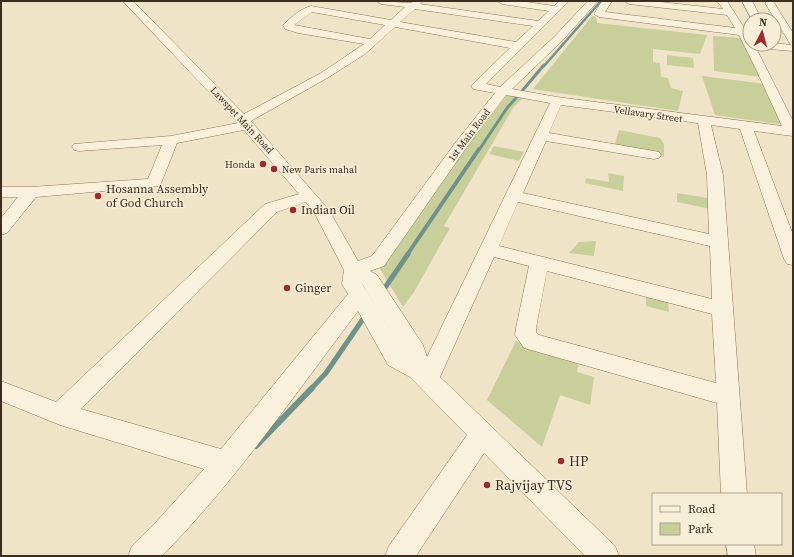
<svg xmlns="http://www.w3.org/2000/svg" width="794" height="557" font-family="'Source Serif 4',serif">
	<rect width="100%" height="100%" fill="#f0e4c8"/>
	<path fill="#c9cf9b" d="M592,16l4,1 1,6 110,12 -7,19 -47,-5v13l7,1 1,14 7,1 3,10 12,3 -5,20 -145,-22z
		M713,36l29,2 19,39 -47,-6z
		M667,55l26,3 1,10 -27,-3z
		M702,76l64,8 19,41 -70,-10z
		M504,93l20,4 -11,11 -69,118 6,2 -36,64 -11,15 -24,-40z
		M619,130l41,8 4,6v13l-39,-8v-3l-10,-2z
		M494,146l30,6 -5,9 -30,-7z
		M608,173l16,3 -1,15 -38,-8 1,-5 23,4z
		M677,193l36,6 2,11 -38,-8z
		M596,241l-2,15 -25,-3 10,-11z
		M646,297l22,2 1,13 -23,-6z
		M516,341l64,17 -3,14 17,5 -4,28 -30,-10 -18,52 -55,-47z"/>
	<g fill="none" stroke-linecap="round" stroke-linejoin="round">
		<path stroke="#6f938a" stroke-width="2.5" d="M544,66l57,-65"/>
		<path stroke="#6f938a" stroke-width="3" d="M522,91l22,-26
			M479,150l28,-42 9,-10"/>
		<path stroke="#6f938a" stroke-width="4" d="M407,255l72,-106"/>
		<path stroke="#6f938a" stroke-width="5" d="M382,292l26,-38
			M311,389l15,-16 39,-57"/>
		<path stroke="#6f938a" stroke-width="6" d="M256,446l56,-58"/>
		<defs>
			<path id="minor" d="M123,1h10l111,113 77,-41 43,-29 -66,-11 -13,-4 -2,-4 2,-2c8,-7 15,-14 26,-17l80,14 14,-13 -24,-3 -5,-3 35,2 2,-2h10l-3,3 118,17 11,-10 -47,-7 -5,-3h23l34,5 5,-5h10l-83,83 14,3 54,-50 34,-36h10l-36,40 -50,48 45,8 225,29 -28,-61 -15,-30 -140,-18 -5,-3 8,-13h10l-7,11 130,16 -8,-13 -98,-11 -5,-3h28l71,8 -6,-8h10l23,36v7l24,-1 17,2 -26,-42 2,-2h6l20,32v18l-37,-3 37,73v15l-39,-5 39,104v30l-6,-1 -3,-5 -44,-130 -29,-4 12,50 24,319h-26l-4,-91 -193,-55 -9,-13 1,-7 13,-62 -35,-9 -54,120 175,169 4,10h-34l-101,-103 -68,103h-31l4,-10 78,-111 -57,-58 -22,-12 -30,-54c-62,82 -124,172 -196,245h-34l4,-10 25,-25 47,-52 -144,-44 -59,-24v-20l55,21 209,-198 34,-10 -55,-64 -67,13 -17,43 -124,11 -29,36 -6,2v-17l17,-21h-17v-10h30l117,-8 14,-34 -83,6 -5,-1 -2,-3 2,-3 97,-8 67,-13zM415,9l118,17 -17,16 -116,-20zM312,12l73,13 -15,14 -76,-14zM395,27l115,21 -39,38 2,3 22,4 -39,49 -84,114 -14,5 -29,-51 -78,-89 78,-44 36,-23zM506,95l44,8 -123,254 -4,-12 -46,-70 -7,-4 14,-5 82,-118zM561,105l137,18 9,52 2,59 -186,-41 23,-52 108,18 5,-1 2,-3 -2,-3 -5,-1 -105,-18zM306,202l10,14 28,54 -2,14 6,10 -127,155 -140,-40 196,-197zM518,202l192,44 2,53 -213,-53zM547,271l165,43 4,69 -177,-48 -3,-3v-4zM362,284l1,1 41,67 -38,-62z
				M742,1h10l10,19h-10z
				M726,544h28l2,12h-28z"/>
		</defs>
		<use href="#minor" stroke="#8d765c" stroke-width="1"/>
		<use href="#minor" fill="#faf1dc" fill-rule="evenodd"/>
	</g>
	<g fill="#9e2a2b" stroke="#f7eed8" stroke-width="1.5">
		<circle cx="263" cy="164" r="4"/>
		<circle cx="274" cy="169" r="4"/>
		<circle cx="98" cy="196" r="4"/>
		<circle cx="293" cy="210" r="4"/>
		<circle cx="287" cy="288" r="4"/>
		<circle cx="561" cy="461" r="4"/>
		<circle cx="487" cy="485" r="4"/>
	</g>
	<g text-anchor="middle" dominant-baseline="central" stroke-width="3" stroke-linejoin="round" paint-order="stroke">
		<g font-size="10" fill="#3d2e20" stroke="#f7eed8">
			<text transform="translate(648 114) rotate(8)">Vellavary Street</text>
			<text transform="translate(242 120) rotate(47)">Lawspet Main Road</text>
			<text transform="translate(469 135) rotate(-53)">1st Main Road</text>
		</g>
		<g font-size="10" fill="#3d2e20" stroke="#f7eed8" text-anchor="end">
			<text x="255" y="164">Honda</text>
			<text x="282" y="169" text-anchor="start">New Paris mahal</text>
		</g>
		<g font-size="12" fill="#3d2e20" stroke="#f7eed8" text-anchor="start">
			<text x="106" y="189">Hosanna Assembly<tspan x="106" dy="14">of God Church</tspan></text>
			<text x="301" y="210">Indian Oil</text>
			<text x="295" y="288">Ginger</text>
		</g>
		<g font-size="14" fill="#3d2e20" stroke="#f7eed8" text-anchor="start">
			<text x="569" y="461">HP</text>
			<text x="495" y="485">Rajvijay TVS</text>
		</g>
	</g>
	<rect width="794" height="557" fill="none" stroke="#3d2e20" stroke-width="4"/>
	<rect x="652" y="493" width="130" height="52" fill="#f7eed8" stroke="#ada18e"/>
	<rect x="660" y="506" width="20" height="6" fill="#faf1dc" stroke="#ada18e"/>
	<text x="688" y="513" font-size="12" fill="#3d2e20">Road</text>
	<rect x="660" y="523" width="20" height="12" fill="#c9cf9b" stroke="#ada18e"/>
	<text x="688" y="533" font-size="12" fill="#3d2e20">Park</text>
	<g transform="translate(762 32) rotate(6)"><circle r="19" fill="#f7eed8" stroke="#ada18e"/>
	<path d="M0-3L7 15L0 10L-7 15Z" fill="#9e2a2b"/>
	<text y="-6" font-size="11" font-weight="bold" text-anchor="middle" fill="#3d2e20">N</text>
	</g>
</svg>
